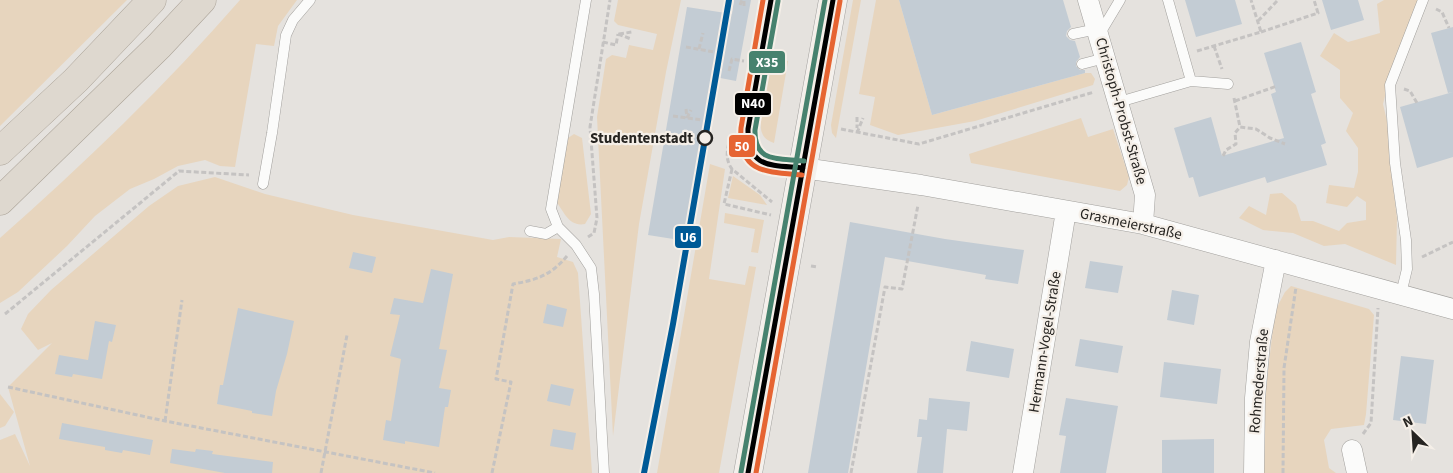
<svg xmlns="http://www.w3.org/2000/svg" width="1453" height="473" font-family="'Source Sans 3',sans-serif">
	<rect width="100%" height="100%" fill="#e5e2de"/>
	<path fill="#e7d5be" d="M0,0h127l-127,126z
		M240,0h57l-19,26 -4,20 -18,-2 -21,123 -15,-1 -15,-6 -27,6 -24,13 -24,10 -35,27 -28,30 -49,46 -18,11v-65c84,-74 166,-153 240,-238z
		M618,0h63l-15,72 -27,152 -26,212 -16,-319 9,-58 6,-4 14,3 3,-13 24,5 4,-16 -39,-9 -4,-4z
		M853,0h8l-25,138 -4,-5 -1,-8z
		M876,0h23l33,115 153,-42h6l4,6 -2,6 -118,36 -77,14 -28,-10 5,-28 -16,-3z
		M1384,0h36l-28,68 -9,36 6,26v23l8,65 -1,47 -51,-21 -21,2 -31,-13 -30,-3 -24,-12 10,-12 17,9 4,-21 12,-1 14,12 5,16h12l26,10 8,-8 19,-3v-18l-9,-6 -10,11 -21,-4 3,-18 25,3 4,-16v-24l-12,-17 7,-18 -13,-15v-28l-20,-14 14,-23 14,9 32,-9 -3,-29z
		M781,60l7,1 -14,82c-6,-2 -12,-6 -13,-14 -2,-11 8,-51 10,-64z
		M1081,118l7,19 25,-8 16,48 -2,8 -7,6 -149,-28 -2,-9z
		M574,134l8,4 9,76 -6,10c-16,3 -21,-12 -29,-23l12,-63z
		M710,164l15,5 -16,110 36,6 4,-19 7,1 -37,206h-62z
		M733,176l27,19 7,10 -39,-7z
		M215,177l50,17 88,21 140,25 16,-3 52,2 -4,18 16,5 5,11 14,200h-592v-33l15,-6 15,32 -22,-79 44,-44 -14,7 -17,-21 7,-15 23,-24 98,-84 29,-20z
		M725,213l39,7 -6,33 -7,-1 4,-23 -31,-6z
		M1291,286l78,23 5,6 -8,99 -2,11 -33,4 -7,11 5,28 7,5h-73l1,-68 11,-94 10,-19z
		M0,394l14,18 -9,14 -5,2z"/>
	<path fill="#c3ccd4" d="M734,0h17l-15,81 -21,-4 -29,164 -38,-6 39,-228 45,7z
		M899,0h164l8,27 -4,4 -1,5 4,4 5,1 5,16 -4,5v4l4,4h5v3l-153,42z
		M1185,0h50l7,24 -46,13z
		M1322,0h36l6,20 -33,10z
		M1453,27v65l-5,1 -17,-60z
		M1301,42l15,50 -5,2 15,49 -5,2 6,20 -60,18 -2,-6 -66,20 -6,-20 -4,1 -15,-50 37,-11 11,39 62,-18 -13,-44 5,-2 -12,-39z
		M1453,92v65l-36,11 -17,-61z
		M850,222l95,17 79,11 -6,34 -33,-5 1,-4 -101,-18 -37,216h-40z
		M353,252l23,5 -4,16 -23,-5z
		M1090,261l33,5 -5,27 -33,-5z
		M431,269l22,5 -14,75 8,1 -8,38 12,2 -3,17h-3l-6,40 -34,-6v3l-22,-4 3,-20 5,1 10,-62 -11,-3 10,-41 -10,-1 4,-16 29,5z
		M1172,290l27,5 -5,30 -27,-5z
		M547,304l20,5 -4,18 -20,-4z
		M238,308l56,13 -7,33 -11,37 -4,25 -20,-3v-2l-35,-7 3,-19h3z
		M95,321l21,4 -4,17 -3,-1 -7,38 -29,-5 -1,3 -17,-3 4,-19 29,5z
		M1080,339l43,7 -5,27 -43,-7z
		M971,341l43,8 -5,29 -43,-7z
		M1401,356l33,4 -8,64 -33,-4z
		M1164,362l57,7 -4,35 -57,-7z
		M551,384l23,5 -4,17 -23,-5z
		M929,398l41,4 -3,29 -20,-2 -4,44h-26l5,-36h-5l2,-18 8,1z
		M1066,398l52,8 -12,67h-46l6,-37 -7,-1z
		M62,423l91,17 -3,15 -27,-5 -1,3 -17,-3v-3l-46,-8z
		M553,429l23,4 -3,17 -23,-4z
		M1214,439v34h-52v-33z
		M172,449l23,3 1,-3 17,2 -1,3 61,8 -1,11h-47l-55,-10z"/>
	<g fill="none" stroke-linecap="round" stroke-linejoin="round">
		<defs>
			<path id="lane" d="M586,0l-35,209 7,18 18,18 15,23 3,26 10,179
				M771,0l-23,129c0,5 -1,11 0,16 4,22 37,21 54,23
				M1168,0l23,81
				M1073,34l24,-5
				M1099,35l21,-35
				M1082,64l23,-6
				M1119,102l72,-21 37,3
				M263,184l9,-51 14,-98 7,-15 17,-20
				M530,231l16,3 12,-7
				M1401,294l6,-25 -1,-29 -11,-77 -5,-78 33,-85"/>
			<path id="street" d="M1088,0l57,195 -2,29
				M803,168l118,17 222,39 310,85
				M1352,450l5,23
				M1023,473l43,-262
				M1254,473l1,-75 5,-56 16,-82"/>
			<path id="secondary" d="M748,473l85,-473"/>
			<path id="highway" d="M0,151l76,-71 76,-80
				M0,201l159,-155 43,-46"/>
		</defs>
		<use href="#lane" stroke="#a2a09d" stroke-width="11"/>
		<use href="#street" stroke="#a2a09d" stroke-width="21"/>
		<use href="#secondary" stroke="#a2a09d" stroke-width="29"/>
		<use href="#highway" stroke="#aba398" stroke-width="29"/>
		<path stroke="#c5c3c2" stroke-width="3" stroke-dasharray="5 2.5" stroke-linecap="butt" d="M740,5l2,-5
			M744,6v-6
			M1436,9l6,3 7,16
			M1258,21l20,-21
			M1261,32l57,-19 -4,-13
			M618,34l13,5
			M619,34l13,-2
			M603,42l13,3 2,-11
			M1214,46l8,23
			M686,47l28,5
			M699,49l4,-16
			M1197,51l64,-19 -10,-32
			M729,71l3,-12 12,2
			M1404,89l6,2 7,12
			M1234,98l6,29
			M1235,101l42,-15
			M686,109l1,9
			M673,116l29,4
			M857,117v11
			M687,118l4,-8
			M841,129l78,15 175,-52
			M857,133l6,-15
			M730,136c-2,13 -6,22 2,33l40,33
			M1223,156l3,-6 10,-6 -1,-11 5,-6 16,2 14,9 15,6
			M732,169l-8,35 47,11
			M588,237l6,-4 3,-15 -7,-91 20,-127
			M1422,257l31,-15
			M811,266l6,1
			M5,314l174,-143 70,4
			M8,387l157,34 270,52
			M165,421l17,-121
			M1363,434l8,-11 7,-115
			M321,473l26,-138
			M492,473l19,-91 -15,-3 17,-95c24,-4 38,-9 54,-28
			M851,473l34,-186 17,2 16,-84
			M1283,473l1,-105 12,-81"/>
		<use href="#lane" stroke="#fbfbfa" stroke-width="10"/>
		<use href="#street" stroke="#fbfbfa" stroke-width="20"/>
		<use href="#secondary" stroke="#f3f0ed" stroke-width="28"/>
		<use href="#highway" stroke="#ded8cf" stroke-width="28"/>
		<defs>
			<path id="bus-1" d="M771,0l-23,129c-1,40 24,36 55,39
				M748,473l85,-473"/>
			<path id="bus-2" d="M763,0l-22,128c-3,45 25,44 61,47
				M756,473l84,-472"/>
			<path id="bus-3" d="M778,1l-23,129c-1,33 23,28 49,31
				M741,472l84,-472"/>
		</defs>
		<use href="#bus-1" stroke="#f5efe8" stroke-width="9"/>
		<use href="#bus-2" stroke="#f5efe8" stroke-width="9"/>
		<use href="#bus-3" stroke="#f5efe8" stroke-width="9"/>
		<use href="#bus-1" stroke="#000" stroke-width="5"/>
		<use href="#bus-2" stroke="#e66432" stroke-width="5"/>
		<use href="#bus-3" stroke="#46826e" stroke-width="5"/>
		<defs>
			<path id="metro-1" d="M644,473l29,-149 56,-324"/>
		</defs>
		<use href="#metro-1" stroke="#f5efe8" stroke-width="10"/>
		<use href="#metro-1" stroke="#005a96" stroke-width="6"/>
	</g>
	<circle fill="#f5efe8" stroke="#262421" stroke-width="2.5" cx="705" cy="138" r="7"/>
	<g text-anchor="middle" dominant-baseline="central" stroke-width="4.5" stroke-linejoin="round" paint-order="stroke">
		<g font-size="15" fill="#262421" stroke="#f5efe8">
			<text transform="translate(1121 111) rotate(74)">Christoph-Probst-Straße</text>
			<text transform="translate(1131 224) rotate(12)">Grasmeierstraße</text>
			<text transform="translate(1045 342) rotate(-81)">Hermann-Vogel-Straße</text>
			<text transform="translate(1259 381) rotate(-85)">Rohmederstraße</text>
		</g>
		<g font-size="15" font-weight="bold" fill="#262421" stroke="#f5efe8" text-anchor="end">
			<text x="693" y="138">Studentenstadt</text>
		</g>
	</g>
	<g stroke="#f5efe8" stroke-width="2">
		<rect x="748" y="50" width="38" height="24" rx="5" fill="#46826e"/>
		<rect x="734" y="92" width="38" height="24" rx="5" fill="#000"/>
		<rect x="728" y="134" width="28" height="24" rx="5" fill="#e66432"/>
		<rect x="674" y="225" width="28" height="24" rx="5" fill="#005a96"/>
	</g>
	<g font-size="14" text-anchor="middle" font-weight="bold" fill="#fff">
		<text x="767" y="67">X35</text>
		<text x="753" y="108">N40</text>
		<text x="742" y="151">50</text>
		<text x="688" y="242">U6</text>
	</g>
	<g transform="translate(1413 433) rotate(335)" stroke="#f5efe8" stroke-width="4" paint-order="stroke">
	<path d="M0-4L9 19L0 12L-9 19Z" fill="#262421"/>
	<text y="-8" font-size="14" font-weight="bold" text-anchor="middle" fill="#262421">N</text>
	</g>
</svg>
